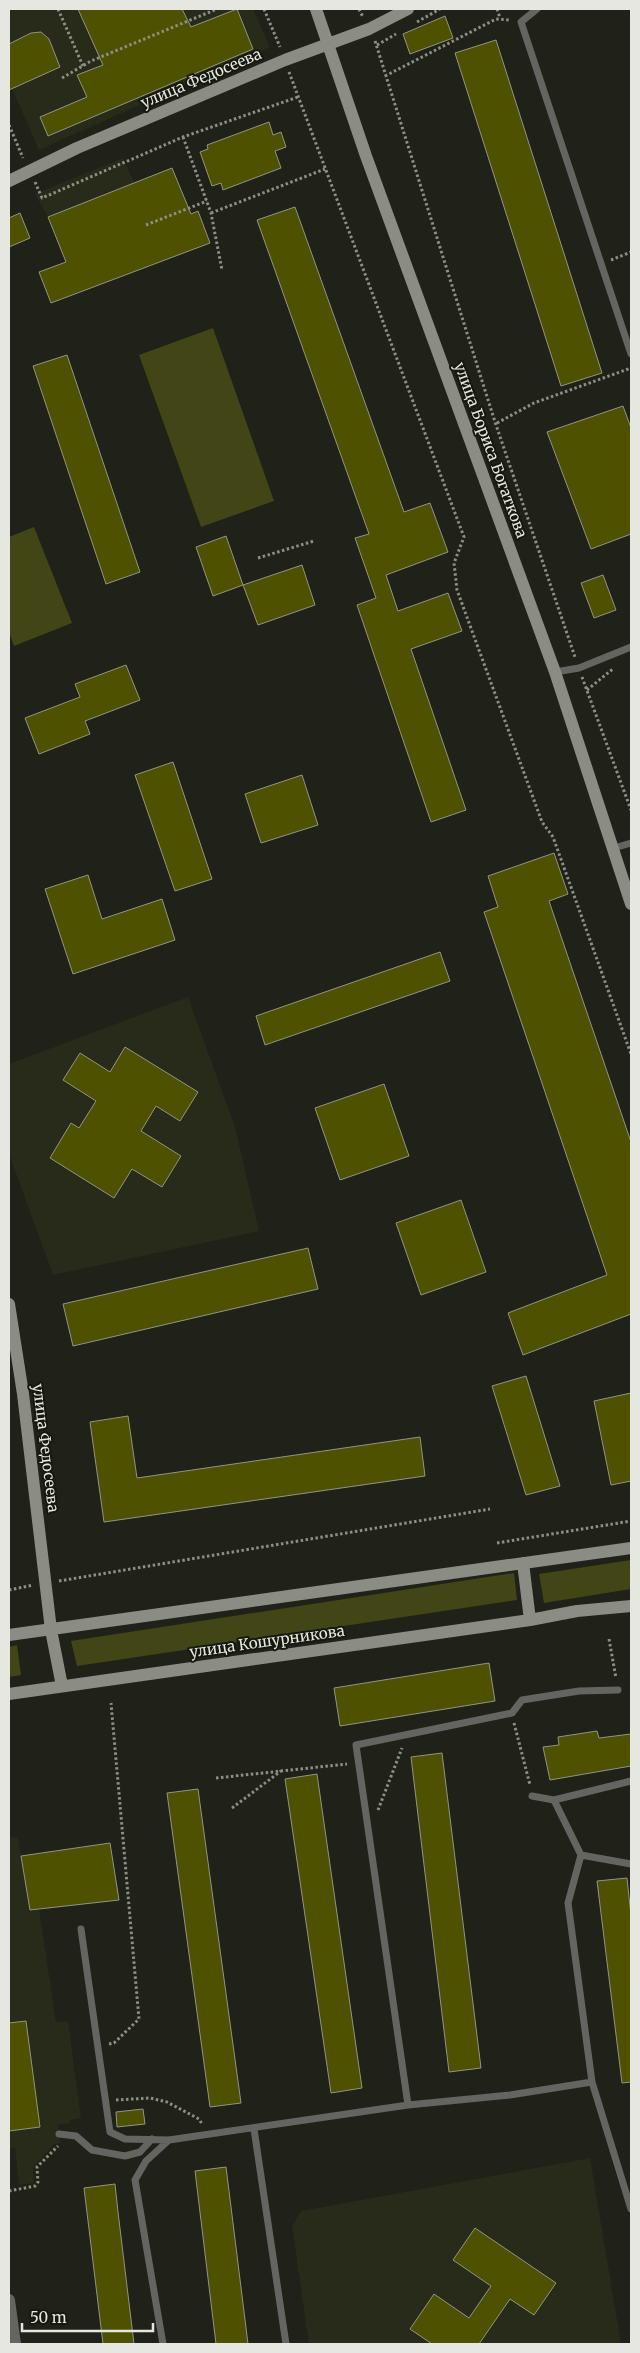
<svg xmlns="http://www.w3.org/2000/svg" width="640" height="2353" font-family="Merriweather,serif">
	<rect width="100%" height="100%" fill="#202118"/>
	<path fill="#282a1a" d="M9,9h244l17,38 -231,103 -30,-68z
		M123,158l25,55 -100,4 -13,-23z
		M188,997l47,130 24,104 -206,44 -44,-121v-90z
		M18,1837l12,73 9,-1 17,113 12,-1 13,97 -11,2v3l-12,2 2,18 -6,1 -21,24 1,15 -15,2 -4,-37h-6v-310z
		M590,2158l31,186h-312l-17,-118 9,-15z"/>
	<path fill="#424616" d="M213,328l61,173 -73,26 -62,-172z
		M34,527l38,96 -58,23 -5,-14v-95z
		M631,1560v29l-87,14 -5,-29z
		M514,1573l3,27 -440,66 -6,-25z
		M17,1645l4,30 -12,2v-30z"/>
	<path fill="#4d5100" stroke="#929488" d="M78,9h104l9,18 46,-18 16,40 -205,87 -8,-19 47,-20 -10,-22 26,-10z
		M445,16l8,22 -43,16 -7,-20z
		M41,32l8,7 11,28 -51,23v-46l22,-11z
		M496,40l106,333 -41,13 -106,-333z
		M269,122l4,13 8,-3 5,15 -11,4 6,17 -58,22 -2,-7 -9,3 -12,-34 8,-3 -1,-4z
		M172,168l19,46 7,-3 12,32 -159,60 -12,-31 27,-10 -18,-45z
		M295,207l109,305 26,-9 18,49 -62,23 12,36 50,-18 14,38 -51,18 55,161 -35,12 -74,-217 19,-7 -21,-60 14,-4 -112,-314z
		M20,213l10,25 -21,9v-29z
		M67,355l73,217 -34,12 -73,-218z
		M623,406l8,22v106l-40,15 -44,-117z
		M226,536l17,49 -30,11 -17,-49z
		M302,565l13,40 -57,20 -15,-40z
		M603,575l13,35 -22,8 -13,-35z
		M126,665l14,35 -55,21 5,13 -51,20 -14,-36 55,-21 -5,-13z
		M173,762l39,117 -37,12 -40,-116z
		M302,775l16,50 -57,18 -16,-49z
		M554,853l14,41 -19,7 82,241v172l-108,41 -15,-42 99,-38 -123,-363 14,-5 -10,-31z
		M88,875l14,44 60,-20 13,41 -102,34 -28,-85z
		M440,952l10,29 -185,64 -9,-29z
		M125,1047l73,45 -18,29 -24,-15 -15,25 40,25 -19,31 -30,-18 -18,29 -64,-40 21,-35 8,5 17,-27 -33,-21 17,-27 30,19z
		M384,1084l25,72 -69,24 -25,-72z
		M461,1200l25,72 -65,23 -25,-72z
		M308,1248l10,41 -245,57 -10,-42z
		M526,1376l34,110 -34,9 -34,-109z
		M631,1393v88l-20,4 -17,-84z
		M128,1416l9,62 283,-41 5,39 -321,46 -14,-100z
		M489,1663l6,38 -155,25 -6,-38z
		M597,1731l2,7 32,-4v32l-81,14 -7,-33 16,-2 -1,-8z
		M442,1753l39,315 -32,4 -38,-315z
		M317,1774l45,314 -31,5 -46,-314z
		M198,1789l43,314 -31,4 -43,-314z
		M110,1843l9,57 -89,10 -9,-54z
		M627,1878l4,38v166l-9,1 -25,-202z
		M26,2021l14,106 -31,4v-108z
		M143,2109l2,15 -28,3 -1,-15z
		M226,2167l8,64 14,113h-32l-21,-173z
		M115,2184l3,28 16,132h-31l-19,-156z
		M475,2228l81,55 -22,32 -24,-16 -31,45h-47l-22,-15 24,-35 35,24 22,-32 -38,-26z"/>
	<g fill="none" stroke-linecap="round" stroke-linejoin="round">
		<path stroke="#8d8e86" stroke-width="3" stroke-dasharray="2.5 2.5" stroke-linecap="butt" d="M58,9l25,57
			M264,9l16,38
			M359,9l4,8
			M497,9l3,9
			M417,22l23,-13
			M375,41l120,381 80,235
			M377,45l19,-11
			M289,72l175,465 -10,26 3,27 85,232 11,15 78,217
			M385,76l111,-57 14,1
			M62,78l29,-17 126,-52
			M9,125l14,33
			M183,137l28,76 11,57
			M35,182l7,16 141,-61 115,-40
			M211,213l114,-44
			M146,225l61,-24
			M611,260l20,-8
			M497,423l37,-20 97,-35
			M258,558l56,-17
			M582,677l49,133
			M587,690l27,-22
			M497,1543l134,-22
			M59,1581l431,-72
			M9,1590l24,-5
			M609,1639l7,39
			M514,1723l16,62
			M216,1778l131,-14
			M232,1808l49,-37
			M378,1810l24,-62
			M109,2044l5,-1 25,-24 -28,-316
			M116,2100l34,-2 17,4 32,17 3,5
			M9,2191l26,-5 3,-4 -1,-15 21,-21"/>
		<path stroke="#646560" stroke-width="7" d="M537,9l-16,13 110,332
			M555,672l24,-4 52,-21
			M614,848l17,-5
			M532,1796l22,4 27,55
			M554,1800l77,-19
			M631,1864l-50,-9 -13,48 24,179 39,127
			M81,1929l29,203 15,7 44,1 239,-35 102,-10 82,-13
			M408,2105l-52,-360 156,-32 10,-13 57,-9 39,-1
			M254,2129l32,215
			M59,2134l17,2 16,14 33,6 15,-4 12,-13
			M163,2344l-28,-164 11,-19 23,-21"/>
		<path stroke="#646560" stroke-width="12" d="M9,2300l6,44"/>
		<path stroke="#8b8c84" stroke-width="12" d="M316,9l50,147 189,516 76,232
			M9,181l68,-33 208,-88 84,-31 39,-20
			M9,1304l14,90 28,236 11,56
			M523,1563l7,57
			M9,1635l622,-87
			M9,1694l521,-74 47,-9 54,-5"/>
	</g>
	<g text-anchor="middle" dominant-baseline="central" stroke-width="4" stroke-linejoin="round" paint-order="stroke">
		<g font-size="15" fill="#e6e7e1" stroke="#17180f">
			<text transform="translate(201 78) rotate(-23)">улица Федосеева</text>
			<text transform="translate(491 450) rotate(70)">улица Бориса Богаткова</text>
			<text transform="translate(46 1448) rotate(83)">улица Федосеева</text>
			<text transform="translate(267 1641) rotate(-8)">улица Кошурникова</text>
		</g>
	</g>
	<rect width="640" height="2353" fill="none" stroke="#e6e7e1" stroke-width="20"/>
	<path d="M22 2323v8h131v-8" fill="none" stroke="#e6e7e1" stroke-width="2.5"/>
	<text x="30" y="2323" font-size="15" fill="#e6e7e1" stroke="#17180f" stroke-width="4" paint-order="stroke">50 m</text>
</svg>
